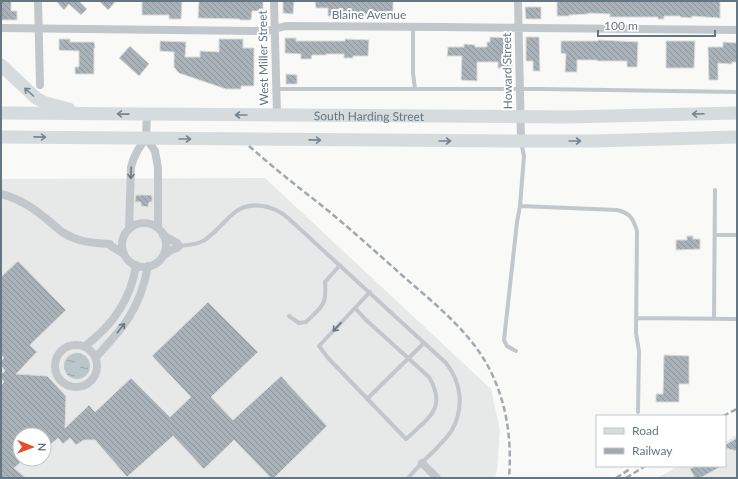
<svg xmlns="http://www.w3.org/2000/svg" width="738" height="479" font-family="Lato,sans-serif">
	<defs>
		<pattern id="water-ripples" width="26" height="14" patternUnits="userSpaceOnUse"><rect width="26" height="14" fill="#bac6ca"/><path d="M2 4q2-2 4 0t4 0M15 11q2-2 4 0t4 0" fill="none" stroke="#9ba5a9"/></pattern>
		<pattern id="building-back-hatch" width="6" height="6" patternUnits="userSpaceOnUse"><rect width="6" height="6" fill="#a9b2b8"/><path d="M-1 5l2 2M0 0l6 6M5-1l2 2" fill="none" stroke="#8d959b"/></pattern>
	</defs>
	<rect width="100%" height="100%" fill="#f9f9f7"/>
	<path fill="#e7e8e8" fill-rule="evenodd" d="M265,178l226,211 9,41 -3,40 -2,8h-494v-299zM20,435h24v24h-24z
		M737,435v43h-80l22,-12h46v-24z"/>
	<path fill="url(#water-ripples)" d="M64 366a13 13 0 1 1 26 0a13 13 0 1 1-26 0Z"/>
	<path fill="url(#building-back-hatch)" stroke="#dbdbd9" d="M1,1h10v10h6v9h-16z
		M56,1h23l8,8 -6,6 -12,-11 -5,6z
		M99,1h17l-8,9z
		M142,1h40l-1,18h-12v-4h-27z
		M199,1h64v10h-11l-1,9h-11v-1l-42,-1z
		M283,1h11l-1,13 -10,-1z
		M315,1h78v13l-27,1v2h-13l-25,-1v-8h-12z
		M557,1h163v17l-28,-2v2l-12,-1v-1h-16v3h-6v-2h-48v-3l-22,-1v1l-19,1v1h-12z
		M525,7h16v12h-15z
		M490,37l21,1 1,30h-14v-6h-21v19l-16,-1 1,-24h-15l1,-9h16v-3l11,1v2h12v-5h3z
		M526,37h13l1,34h-7v-10h-7z
		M285,38h11v3h49v-2l24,1 -1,16h-15v2h-9v-4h-18v1h-14l-1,4h-10v-5l-16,-1z
		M59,39h11v3h24l1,6h-1v26h-19v-7h4v-16l-20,-1z
		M219,39h24v9h11v38h-13v3h-15l-47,-16 -5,-6v-15l-14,-1v-10l26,1 -1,15h15v-6l19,1z
		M598,40l40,2 -1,25h-10v-6h-30v-1h-20v12h-12l1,-18 -5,-1v-12h37z
		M666,41h29l-1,27h-28z
		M723,42l14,1v19h-5v2l-14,-1v17h-9l-1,-33h15z
		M130,46l19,18 -10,12 -20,-18z
		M286,74l11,1v9h-11z
		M136,195h16v7h-3l-1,5 -7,-1v-4h-6z
		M687,236h6v3h7v10l-24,1v-10h11z
		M18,261l48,49 -36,35 7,7 -21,22 31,2 19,20 -1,32 24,-23 6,7 36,-34 39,39 21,-20 -39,-41 56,-54 50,50 -47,45 22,23 48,-44 46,50 -53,52h-3l-37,-38 -30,29 -31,-33 -46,41 -32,-37h-11l-8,5 -6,-7 -7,6 -5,-6 -7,6 -7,-8v-1h-24v28l-6,5 12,10h-25v-93l3,-3 -3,-4v-4l4,-3 -4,-5v-5l3,-3 -3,-3v-78z
		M664,355l25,1v28h-10v18h-23v-8h7z
		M737,438v13l-12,-3v-3z
		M695,466h27l-22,12h-5l-5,-9z"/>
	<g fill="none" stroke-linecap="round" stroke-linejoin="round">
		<path stroke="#c2c7cb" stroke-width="4" d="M413,27v46l2,16
			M276,89h267l194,3
			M521,142l3,14 -4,50 97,4c13,3 16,8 20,21l-1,102 3,18 -1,61
			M715,235h22
			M179,246c9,-1 16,-1 24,-5 12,-7 20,-19 31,-28 16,-13 39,-8 54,5l158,145c16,20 18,45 6,67 -4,7 -11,13 -16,19 -10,9 -19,19 -28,29
			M355,308l10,11 64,58c19,32 -2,42 -23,62l-78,-81 -9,-12 51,-54
			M289,316l10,7 7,-1c16,-16 21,-16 19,-40l15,-17
			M636,318l101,1
			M714,319l1,-129
			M516,351l-9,-5 -3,-6 13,-118 3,-16
			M367,399l57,-56"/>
		<path stroke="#c2c7cb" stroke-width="8" d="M38,1l2,84
			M274,1l3,114
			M518,1l3,140
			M1,28l266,3 19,-5 155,1 296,3
			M147,114l-1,24 9,13 3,17v60
			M1,194c25,6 42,22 61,38 16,10 29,11 48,12l1,2 13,8
			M122 245a22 22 0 1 1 44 0a22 22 0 1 1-44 0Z
			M129,229l2,-62c3,-12 8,-19 15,-29
			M163,256l8,-6 6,-2 2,-2 -2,-3 -14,-8
			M55 366a21 21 0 1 1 42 0a21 21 0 1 1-42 0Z
			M85,346c27,-20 46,-47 51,-81
			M96,357c28,-30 44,-48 52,-91
			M422,463l15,15"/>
		<g stroke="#d6dbde" stroke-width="13">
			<path d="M1,65l35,33 10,5 23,6"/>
			<path id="s1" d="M1,113l566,4 170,-4"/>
			<path d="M1,137l506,4h87l143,-4"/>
		</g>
		<path stroke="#a1a9af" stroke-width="2.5" stroke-dasharray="6 3" stroke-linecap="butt" d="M249,146c17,15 35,30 53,44 8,7 16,12 24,19 27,22 52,45 78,68 32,28 68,56 87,95 16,33 21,69 18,106
			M723,416l14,-7
			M616,478l14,-9
			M626,478l19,-12"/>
	</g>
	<defs><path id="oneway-shaft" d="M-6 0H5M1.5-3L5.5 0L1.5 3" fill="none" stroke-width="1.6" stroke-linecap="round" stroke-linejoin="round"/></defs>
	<g stroke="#758590">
		<use href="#oneway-shaft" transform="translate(29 92) rotate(-138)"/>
		<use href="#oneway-shaft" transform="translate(123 114) rotate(-179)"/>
		<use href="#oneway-shaft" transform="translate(698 114) rotate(178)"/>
		<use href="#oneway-shaft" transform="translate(241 115) rotate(-180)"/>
		<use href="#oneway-shaft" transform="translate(40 137) rotate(1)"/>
		<use href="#oneway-shaft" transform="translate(185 139)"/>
		<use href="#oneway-shaft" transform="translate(315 140) rotate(1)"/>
		<use href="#oneway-shaft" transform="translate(445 141)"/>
		<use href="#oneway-shaft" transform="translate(575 141)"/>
	</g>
	<g stroke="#697a86">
		<use href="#oneway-shaft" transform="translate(131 173) rotate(92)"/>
		<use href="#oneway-shaft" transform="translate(337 327) rotate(133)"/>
		<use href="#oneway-shaft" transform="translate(121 328) rotate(-52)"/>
	</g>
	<g text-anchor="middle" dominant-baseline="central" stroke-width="4" stroke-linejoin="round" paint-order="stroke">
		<g font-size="12" fill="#647682" stroke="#fff">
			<text x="369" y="14">Blaine Avenue</text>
			<text transform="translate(263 58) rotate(-91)">West Miller Street</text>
			<text transform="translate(507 71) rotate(-91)">Howard Street</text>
			<text stroke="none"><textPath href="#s1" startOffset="368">South Harding Street</textPath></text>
		</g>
	</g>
	<rect width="738" height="479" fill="none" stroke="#647682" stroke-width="4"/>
	<rect x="596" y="415" width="130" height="52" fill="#ffffff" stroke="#c1c8cd"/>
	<rect x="604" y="428" width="20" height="6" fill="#d6dbde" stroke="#c1c8cd"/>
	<text x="632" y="435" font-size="12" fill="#647682">Road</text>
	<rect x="604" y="448" width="20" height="6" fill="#a1a9af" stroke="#c1c8cd"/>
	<text x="632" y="455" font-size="12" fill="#647682">Railway</text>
	<g transform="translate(32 447) rotate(91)"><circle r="19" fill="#ffffff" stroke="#c1c8cd"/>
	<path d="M0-3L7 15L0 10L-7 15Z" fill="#e74e29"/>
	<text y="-6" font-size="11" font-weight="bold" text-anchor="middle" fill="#647682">N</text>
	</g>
	<path d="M598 30v6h117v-6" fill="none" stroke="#647682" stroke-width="2"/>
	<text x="604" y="30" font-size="12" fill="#647682" stroke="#ffffff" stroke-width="3" paint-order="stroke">100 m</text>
</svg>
